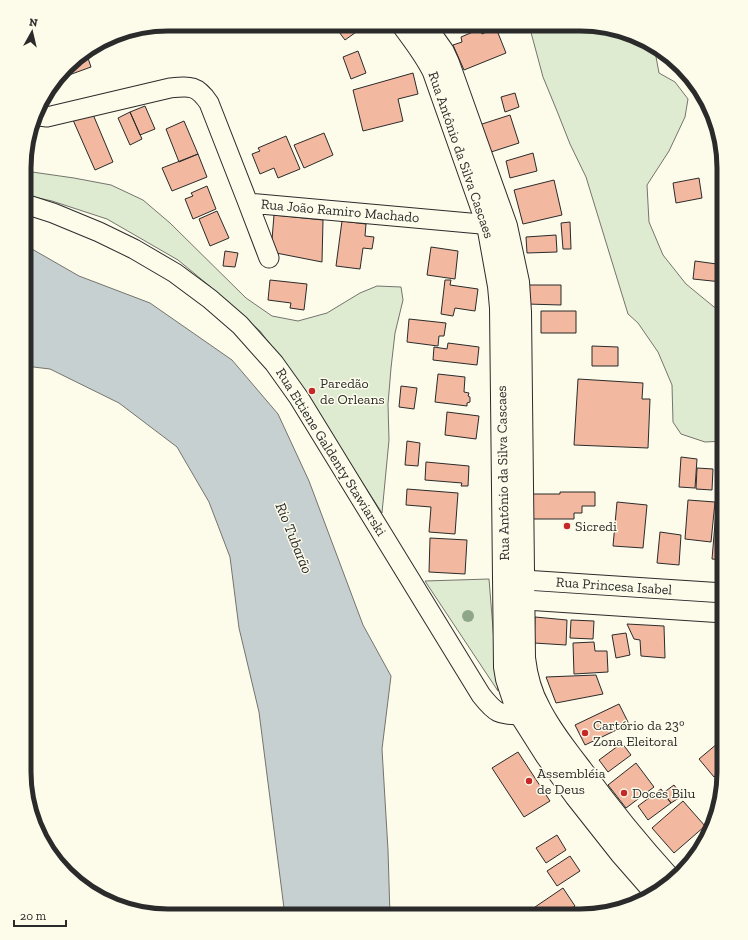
<svg xmlns="http://www.w3.org/2000/svg" width="748" height="940" font-family="'Zilla Slab',serif">
	<rect width="100%" height="100%" fill="#fdfbea"/>
	<path fill="#deebd1" stroke="#74746e" d="M529,25h70l55,21 5,27 16,9 13,17 -3,18 -16,34 -22,34 2,37 14,33 23,29 28,23 10,3v131l-19,1 -24,-8 -8,-12 -1,-37 -14,-33 -20,-29 -10,-9 -42,-137 -16,-33 -13,-33 -14,-34z
		M25,171l49,7 37,7 32,15 27,23 76,75 26,18 26,5 29,-8 33,-20 17,-7 24,1 2,13 -8,33 -4,35 -3,36 1,36 -7,73 -36,-56 -47,-74 -39,-52 -48,-43 -34,-28 -71,-41 -55,-18 -27,-6z
		M489,579l9,112 -73,-110z"/>
	<path fill="#c7d0d0" stroke="#74746e" d="M25,245l54,31 71,27 82,57 46,54 31,67 54,144 28,51 -9,73 6,101 2,66h-105l-26,-204 -20,-84 -9,-71 -21,-55 -32,-55 -58,-44 -69,-34 -25,-3z"/>
	<path fill="#f2b8a0" stroke="#2b2b2b" d="M333,24l33,1 -21,15z
		M496,28l10,25 -42,17 -11,-25 9,-3 -1,-5 19,-8 2,5z
		M358,51l8,22 -15,6 -8,-22z
		M86,52l5,15 -33,12 15,-19z
		M413,73l5,21 -20,5 5,22 -40,10 -10,-41z
		M515,93l4,14 -14,5 -4,-15z
		M145,106l10,23 -15,6 -10,-23z
		M92,112l21,50 -18,8 -22,-50z
		M130,112l12,27 -12,6 -12,-27z
		M510,115l9,28 -31,10 -9,-28z
		M184,121l14,33 -19,8 -13,-33z
		M324,133l9,22 -29,13 -10,-23z
		M286,136l14,33 -22,9 -4,-10 -14,6 -8,-20 8,-3 -2,-3z
		M533,153l4,18 -27,7 -4,-17z
		M198,154l9,23 -35,14 -10,-23z
		M699,178l3,20 -26,5 -3,-20z
		M554,180l8,35 -39,9 -9,-34z
		M207,186l9,23 -23,10 -8,-20 8,-3 -2,-3z
		M217,211l12,27 -19,8 -11,-27z
		M274,215l49,5 -1,42 -51,-10z
		M342,221l24,3 -1,12 9,1 -2,12 -9,-1 -3,21 -24,-3z
		M570,222l1,27h-8l-2,-26z
		M556,235l1,17 -30,1 -1,-16z
		M431,247l27,4 -3,28 -28,-4z
		M225,251l13,2 -3,14 -12,-1z
		M695,261l29,4 -2,17 -29,-3z
		M270,280l37,4 -3,26 -14,-2 1,-5 -23,-3z
		M445,280h6l-1,5 28,4 -3,22 -20,-3 -2,8 -12,-2z
		M528,285h33v20l-34,-1z
		M541,311h35v22h-35z
		M409,319l37,4 -2,13h-5l-1,10 -31,-4z
		M448,343l31,4 -2,18 -44,-5 1,-13 13,2z
		M592,346l26,1v19h-26z
		M438,374l27,3 -1,15 5,1 -1,3 2,1v5l-3,1v3l-32,-4z
		M578,379l65,4 -1,16h8l-2,49 -74,-3z
		M401,386l16,2 -3,21 -15,-2z
		M447,412l32,4 -3,23 -31,-4z
		M407,441l13,2 -2,23 -13,-1z
		M681,457l16,2 -2,29 -16,-1z
		M426,462l43,4 -1,20h-7l1,-3 -37,-3z
		M697,468l16,1 -1,21 -16,-1z
		M718,488l6,1v71l-12,-1z
		M407,489l51,4 -3,41 -26,-2 2,-25 -25,-2z
		M560,492h35v14h-13v7h-8v6h-45v-25h31z
		M688,500l27,2 -4,40 -26,-3z
		M617,502l30,3 -4,43 -30,-2z
		M660,532l21,3 -2,30 -22,-2z
		M430,538l37,2 -2,34 -36,-2z
		M535,617l32,3 -1,25 -32,-2z
		M571,620l23,1 -1,18 -23,-1z
		M627,624l37,2 1,32 -24,-2 -1,-16 -6,-1z
		M626,633l4,22 -14,3 -4,-23z
		M594,642l1,9h12l1,21 -34,2 -1,-31z
		M596,675l7,19 -47,9 -10,-26z
		M619,704l10,20 -44,21 -10,-20z
		M724,738v30l-10,9 -15,-18z
		M622,743l9,12 -23,17 -9,-12z
		M518,752l32,49 -26,16 -32,-49z
		M636,763l18,24 -28,21 -18,-23z
		M674,785l8,11 -11,7 -8,-10z
		M661,789l10,14 -23,17 -10,-14z
		M683,801l22,25 -31,27 -22,-25z
		M557,835l9,15 -20,13 -10,-15z
		M570,856l10,15 -23,15 -10,-15z
		M563,888l12,18 -15,10h-20l-5,-9z"/>
	<g fill="none" stroke-linecap="round" stroke-linejoin="round">
		<defs>
			<path id="minor" d="M37,113l2,3 8,1 123,-29c20,-2 27,-3 39,15l39,100 255,23
				M248,203l21,55
				M25,204l28,9 46,19 35,17 41,24 35,26 30,26 34,38 25,35 182,297c15,19 17,19 40,20
				M508,579l216,14
				M510,599l214,14"/>
			<path id="major" d="M403,25c11,15 23,30 31,47l54,153 11,61 2,22 4,359 2,12 8,24 6,12 26,41 29,40 45,57 35,40
				M424,25l19,27 5,11 58,163 12,56 2,30 4,346c2,17 6,34 15,50 11,22 27,42 43,63 27,37 57,74 88,108"/>
		</defs>
		<use href="#minor" stroke="#2b2b2b" stroke-width="21"/>
		<use href="#major" stroke="#2b2b2b" stroke-width="24"/>
		<use href="#minor" stroke="#fdfbea" stroke-width="19"/>
		<use href="#major" stroke="#fdfbea" stroke-width="22"/>
	</g>
	<circle fill="#8ea78a" cx="468" cy="616" r="6"/>
	<g fill="#c62828" stroke="#fdfbea" stroke-width="1.5">
		<circle cx="312" cy="391" r="4"/>
		<circle cx="567" cy="526" r="4"/>
		<circle cx="585" cy="733" r="4"/>
		<circle cx="529" cy="781" r="4"/>
		<circle cx="624" cy="793" r="4"/>
	</g>
	<g text-anchor="middle" dominant-baseline="central" stroke-width="3" stroke-linejoin="round" paint-order="stroke">
		<g font-size="14" fill="#2b2b2b" stroke="#fdfbea">
			<text transform="translate(461 155) rotate(71)">Rua Antônio da Silva Cascaes</text>
			<text transform="translate(340 211) rotate(5)">Rua João Ramiro Machado</text>
			<text transform="translate(331 452) rotate(58)">Rua Ettiene Galdenty Stawiarski</text>
			<text transform="translate(503 473) rotate(-91)">Rua Antônio da Silva Cascaes</text>
			<text transform="translate(614 586) rotate(4)">Rua Princesa Isabel</text>
		</g>
		<g font-size="14" fill="#2b2b2b" stroke="#fdfbea" text-anchor="start">
			<text x="320" y="383">Paredão<tspan x="320" dy="16">de Orleans</tspan></text>
			<text x="575" y="526">Sicredi</text>
			<text x="593" y="725">Cartório da 23°<tspan x="593" dy="16">Zona Eleitoral</tspan></text>
			<text x="537" y="773">Assembléia<tspan x="537" dy="16">de Deus</tspan></text>
			<text x="632" y="793">Doces Bilu</text>
		</g>
		<g font-size="15" font-style="italic" fill="#2b2b2b" stroke="#fdfbea">
			<text transform="translate(294 538) rotate(68)">Rio Tubarão</text>
		</g>
	</g>
	<path d="M0 0H748V940H0ZM168 31H580A137 137 0 0 1 717 168V772A137 137 0 0 1 580 909H168A137 137 0 0 1 31 772V168A137 137 0 0 1 168 31Z" fill="#fdfbea" fill-rule="evenodd"/>
	<path fill="none" stroke="#2b2b2b" stroke-width="5" d="M168 31H580A137 137 0 0 1 717 168V772A137 137 0 0 1 580 909H168A137 137 0 0 1 31 772V168A137 137 0 0 1 168 31Z"/>
	<g transform="translate(32 32) rotate(8)" stroke="#fdfbea" stroke-width="3" paint-order="stroke">
	<path d="M0-3L7 15L0 10L-7 15Z" fill="#2b2b2b"/>
	<text y="-6" font-size="11" font-weight="bold" text-anchor="middle" fill="#2b2b2b">N</text>
	</g>
	<path d="M14 920v6h52v-6" fill="none" stroke="#2b2b2b" stroke-width="2"/>
	<text x="20" y="920" font-size="12" fill="#2b2b2b" stroke="#fdfbea" stroke-width="3" paint-order="stroke">20 m</text>
</svg>
